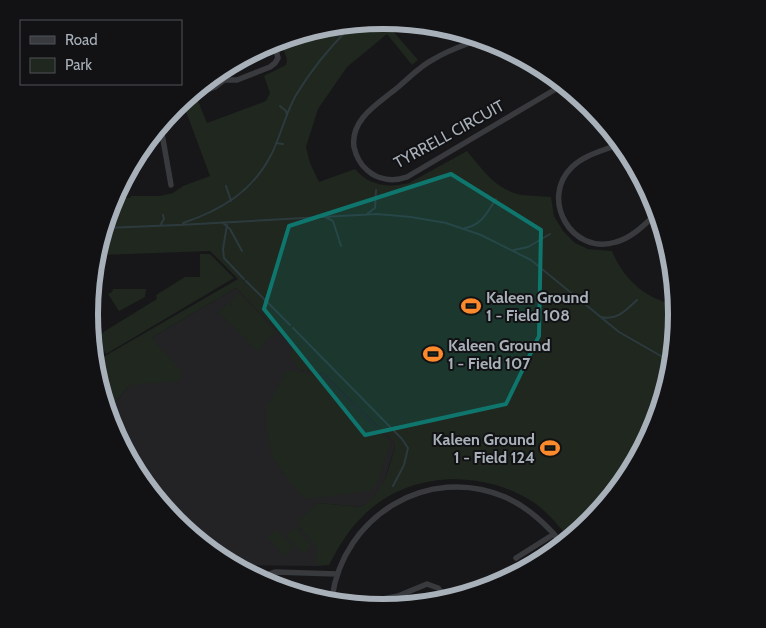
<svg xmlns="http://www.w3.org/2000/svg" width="766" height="628" font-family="Cabin,sans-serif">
	<rect width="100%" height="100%" fill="#171719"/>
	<path fill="#232326" d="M236,288l56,58 8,24 24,4 70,68 1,5 -13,41 -7,6 -2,5 -12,8 -43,-4 -1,63 -77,-1 -65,-43 -27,-40 -38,-74 20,-23 -3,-33z"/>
	<path fill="#1f271f" d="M383,20l18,4 -8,7 25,29 -6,5 -25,-31 -40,33 -29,42 -12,38 4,16 9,19 36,-13c14,17 34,19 54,14l58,-32c15,18 30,40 55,44 9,1 19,1 29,2l3,19 9,15 12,12 13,6 24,2c12,29 33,47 63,54l2,9 -22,113 -64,95 -23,15c-11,-13 -23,-28 -38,-37 -53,-32 -126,-28 -169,18 -14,14 -23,30 -32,47l-12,1v-19l-21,-24 22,-20 43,4c24,-17 26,-33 34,-60l-1,-5 -70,-68 -24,-4 -10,-14 2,-10 -56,-58 -85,50 29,31 1,12 -51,4 -22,25 -10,-50 140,-81 -28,-28 -109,4 10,-54 3,-4 16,1 1,-2h29l13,-3 10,-7 27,-10 -26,-70 14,-5 9,22 59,-22 4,-8 -6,-17 22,-11 1,-6 -5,-13 22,-8v-2z
		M200,254h10l24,24 -128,76 -9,-15 8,-8 52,-32 -1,-4 29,-18h15z
		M113,289h33l-1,8 -26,14 -11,-17 4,-2z
		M239,293l37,39 -10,9 -19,-19 19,20 -9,9 -38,-39 9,-9 8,7 -7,-8z
		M287,370l36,7 68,66 -15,42 -6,6 -64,8 -9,-8 -25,-34 -5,-26v-24z
		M295,527l17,19 -9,8 -17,-18z
		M277,529l16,18 -9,9 -17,-19z"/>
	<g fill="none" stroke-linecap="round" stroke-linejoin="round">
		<path stroke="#2c3a3e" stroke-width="2" d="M380,21l4,7
			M280,106l6,5 1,4
			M276,143l7,1
			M226,186l5,15
			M367,214l8,-6 1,-18
			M327,218l6,3 8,25
			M183,223c38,-13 69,-31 88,-68 10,-19 14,-41 25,-60 15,-25 34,-48 55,-69
			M223,223l7,6 12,22
			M161,224l3,-5 -1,-4
			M179,225l198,-11 34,3 35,6 35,12 50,25 88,72 49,28
			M227,225l-4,24 1,9 20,21
			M106,228l72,-3
			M465,228c17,-3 22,-16 31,-29
			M514,250l14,-3 22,-13
			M246,281l44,44
			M601,317c16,4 25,-7 36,-17
			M293,328l109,111 6,9 -4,17 -11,21"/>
		<path stroke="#383a3e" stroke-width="5.5" d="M480,39c-15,6 -32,11 -46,20 -14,7 -25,19 -37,29 -18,15 -47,31 -43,59 2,9 6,17 13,23 11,10 26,12 40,7l154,-91
			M186,98l29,-11 9,-7h13l33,-13 5,-4 3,-5 -4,-16
			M161,128l10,57
			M617,145c-15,6 -33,10 -45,22 -33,32 0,89 44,75 16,-4 29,-18 41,-29
			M516,558l38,-24
			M261,579l5,-4 9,-3 62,2
			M332,598c11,-82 96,-134 173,-101 23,10 40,26 56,45
			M343,600l40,-1 15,-3 29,-12 11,4 6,8"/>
	</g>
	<path fill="#0f766e" fill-opacity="0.2" stroke="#0f766e" stroke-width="4" stroke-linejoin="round" d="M451,174l90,56 -2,106 -33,68 -141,31 -101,-126 25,-83z"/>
	<defs>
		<symbol id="stadium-bare" viewBox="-9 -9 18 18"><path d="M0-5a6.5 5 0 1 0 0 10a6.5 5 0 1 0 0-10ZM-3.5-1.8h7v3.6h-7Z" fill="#fc892c" stroke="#121214" stroke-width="2.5" paint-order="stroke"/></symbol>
	</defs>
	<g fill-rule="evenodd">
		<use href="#stadium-bare" x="457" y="292" width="28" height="28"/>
		<use href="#stadium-bare" x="419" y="340" width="28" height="28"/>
		<use href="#stadium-bare" x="536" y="434" width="28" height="28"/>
	</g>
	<g text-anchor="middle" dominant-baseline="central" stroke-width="4" stroke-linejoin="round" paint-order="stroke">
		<g font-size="16" fill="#a8b1ba" stroke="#121214">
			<text transform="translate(449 134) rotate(-29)">TYRRELL CIRCUIT</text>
		</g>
		<g font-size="16" font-weight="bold" fill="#a8b1ba" stroke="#121214" text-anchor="start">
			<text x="486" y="297">Kaleen Ground<tspan x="486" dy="18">1 - Field 108</tspan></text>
			<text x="448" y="345">Kaleen Ground<tspan x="448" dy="18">1 - Field 107</tspan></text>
			<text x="535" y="439" text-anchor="end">Kaleen Ground<tspan x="535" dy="18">1 - Field 124</tspan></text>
		</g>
	</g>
	<path d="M0 0H766V628H0ZM98 314a285 285 0 1 1 570 0a285 285 0 1 1-570 0Z" fill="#121214" fill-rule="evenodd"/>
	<path fill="none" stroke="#a8b1ba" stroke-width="6" d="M98 314a285 285 0 1 1 570 0a285 285 0 1 1-570 0Z"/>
	<rect x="20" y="20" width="162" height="65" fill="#121214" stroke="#4e5256"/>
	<rect x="30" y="36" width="25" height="8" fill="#383a3e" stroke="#4e5256"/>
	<text x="65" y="45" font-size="15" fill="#a8b1ba">Road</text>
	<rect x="30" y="58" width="25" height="15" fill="#1f271f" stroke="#4e5256"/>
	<text x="65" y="70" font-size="15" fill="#a8b1ba">Park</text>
</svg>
